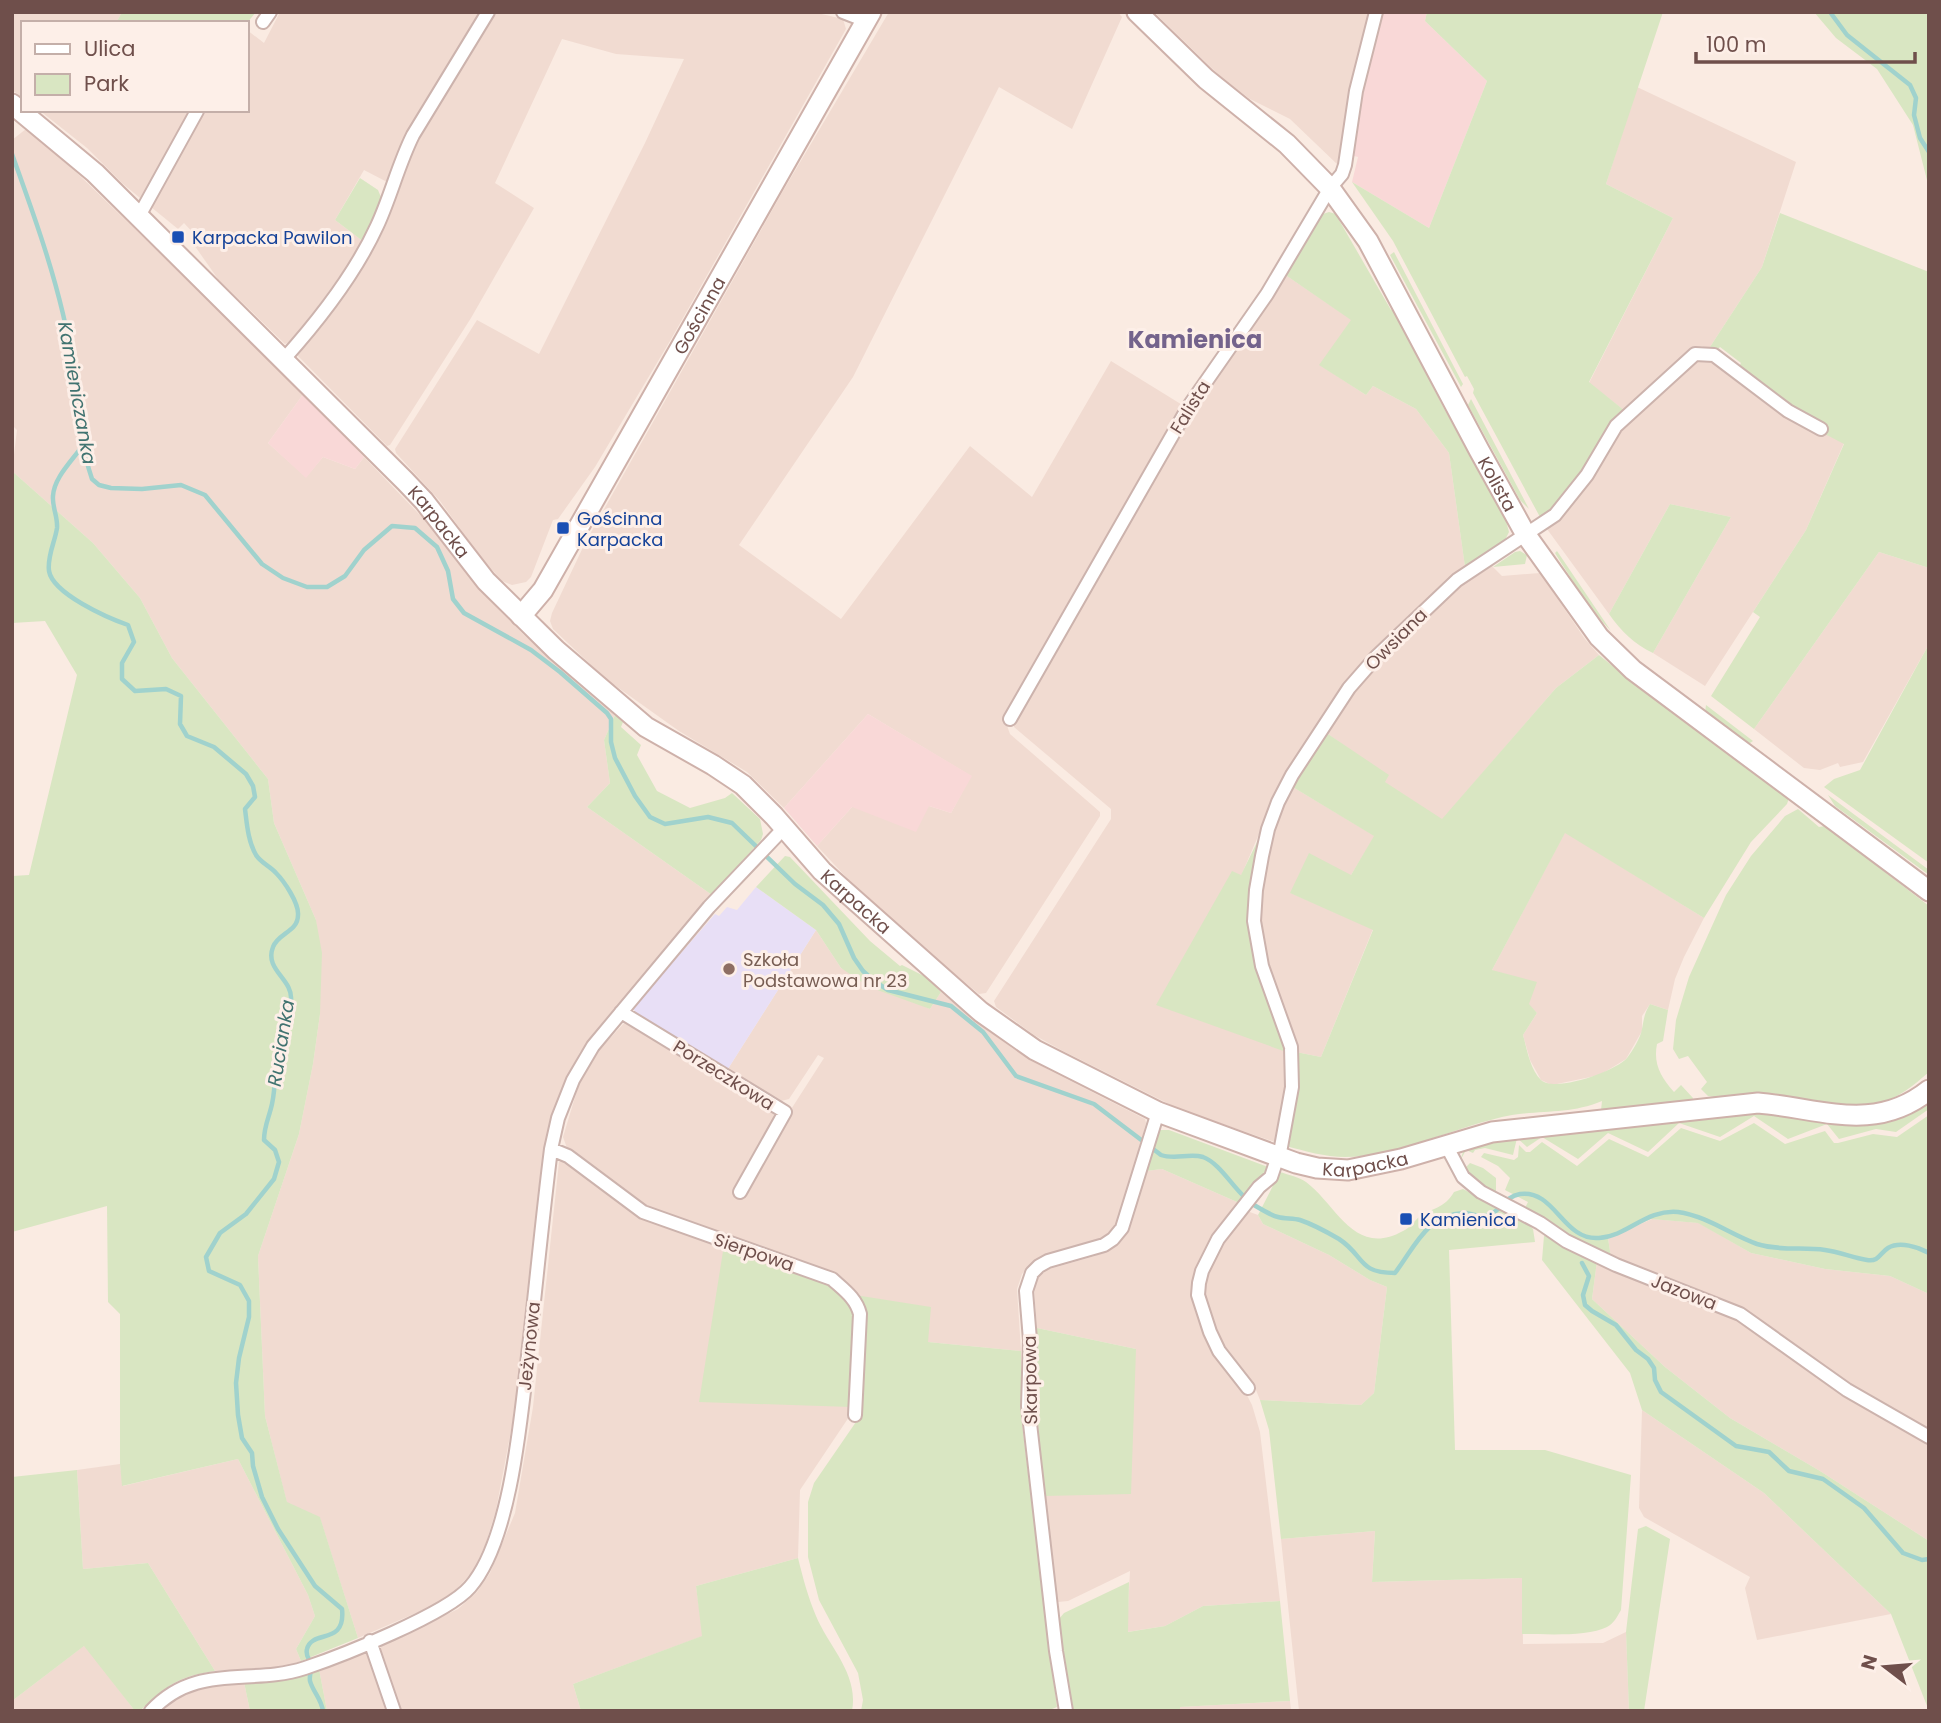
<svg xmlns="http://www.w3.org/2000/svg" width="1941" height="1723" font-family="Poppins,sans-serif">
	<rect width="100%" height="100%" fill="#faebe2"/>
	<path fill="#f1dbd1" d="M12,12h110l-6,11h-93v75l-11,-8z
		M280,12h203l-94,171 -25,-13 -29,50 29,22 -70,98 -9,4 -67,-65 -26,-37 4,-6 -12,-13 -6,6 -27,-22 32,-63 21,-34h43v-80l17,13z
		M494,12h319l30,7 3,10 -176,312 -75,126 -37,52 -5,1 -22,57 -5,5 -14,3 -10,-4 -23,-26 -39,-54 -44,-48 -1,-4 82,-129 62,34 106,-211 39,-84 -68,-5 -54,-15 -67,144 39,25 -63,110 -81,127 -3,1 -90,-91 38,-52 82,-166z
		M889,12h229l4,5 -50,112 -73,-42 -146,290 -114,168 102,74 129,-173 62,51 79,-136 73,45 -178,317 4,11 90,78v4l-114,177 -7,1 -57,-47 -62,-55 -43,-46 35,-39 77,-1 22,7 20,-37 -103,-62 -84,94 -37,-36 -68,-41 -73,-52 -53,-50 -3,-8 2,-8 33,-70 198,-352z
		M1154,12h219l-21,78 -14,75 -48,-46 -40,-20 -27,-20z
		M1637,87l159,75 -34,105 -54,83 -6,-4 -9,2 -43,44 -25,19 -36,-28 84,-165 -67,-34z
		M39,110h153l-52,88 -18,-15 -35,-35z
		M26,129l51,44 227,220 -36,50 38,34 17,-20 32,12 9,-12 55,57 6,2 47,63 51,55 92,81 -11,25 6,43 -23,24 125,88 -132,157 -13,26 -13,36 -9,34 -28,251 -21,111 -10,33 -13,28 -17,19 -26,17 -72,31 -38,-120 -33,-15 -22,-87 -7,-160 41,-122 14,-70 7,-50 -4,-94 -42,-97 -6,-44 -96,-121 -32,-60 -47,-55 -81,-72 5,-41 -5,-5v-285z
		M1284,274l68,46 -32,45 46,30 7,-9 43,23 33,44 16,114 -23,19 -68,68 -103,152 -30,70 -9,-4 57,181 1,12 -11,75 -4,2 -96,-33 -116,-58 -29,-16 -38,-28 -2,-6 117,-182v-10l-97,-82 -1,-7 179,-312z
		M1707,359l80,56 57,28 -38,87 -101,156 -52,-33 78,-136 -61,-13 -61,110 -62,-85 26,-25 46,-77 73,-64z
		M1879,552l50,16v76l-66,118 -23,5 -2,-4 -18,7 -16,-2 -50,-39z
		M1492,566l10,10 38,-3 45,66 14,16 -43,33 -114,132 -58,-38 4,-6 -63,-44 27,-40 39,-43 69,-62z
		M1291,786l84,50 -24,39 -60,18 82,36 -52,128 -25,-5 -32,-90 -7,-36 11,-87z
		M1565,832l139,86 -20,39 -9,22 -7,31 -18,-6 -8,12v15l-16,28 -26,16 -48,10 -11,-5 -11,-20 -7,-25 14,-22 -45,-43z
		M816,930l25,38 89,41 11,-17 34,29 37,27 37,22 96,49 1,4 -23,85 -5,14 -7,9 -15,10 -26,6 -36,14 -12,13 -5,15 4,62 -93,-9 -73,-47 -210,-88 -72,-50 -6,-9 -4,-11 16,-53 21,-35 27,-29 143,87 4,7 -1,8 15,-8 36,-56 -6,-3 -29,44 -8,2 -7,-1 -48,-28z
		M563,1160l78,54 83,31 127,162v7l-51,76 -2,68 -102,28 7,50 -130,48 8,27h-182l-20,-61 3,-4 76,-37 19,-17 13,-19 25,-60 18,-106 26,-245z
		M1162,1169l75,33 2,6 -43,88 56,109 8,27 20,169 -77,5 -38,20 -38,6 3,-61 -62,30 -10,1 -14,-106 92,-147 -99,-21 -3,-39 5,-13 7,-6 49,-14 17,-9 14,-16 7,-16 13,-44z
		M1247,1211l11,4 5,9 66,31 41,25 17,7 -13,106 -13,12 -101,-5 -6,-15 -31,-34 -9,-18 -12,-48 18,-42z
		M1652,1219l47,4 52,30 74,16 65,7 39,18v139l-82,-49 -41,-31 -64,-43 -131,-52 -3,-20z
		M1597,1261l129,50 203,131v99l-109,-70 -90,-53 -65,-51 -73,-68z
		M1642,1410l122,83 127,121 -134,26 -12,-52 5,-11 -106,-60 -5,-9z
		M238,1459l70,136 7,21 -19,33 5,12 -18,6 -68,4 -67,-108 -65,6 -6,-99 43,-6 3,22z
		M1375,1531l-3,51 150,-4 1,66 80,-1 23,-11 3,79h-330l-18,-172z
		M85,1645l50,66h-123v-10z
		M366,1651l4,3 20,57h-63l-8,-42z
		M244,1682l6,29h-90l15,-13 18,-8 27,-7z
		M1290,1701l1,10h-111v-4z"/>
	<path fill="#f9d8d7" d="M1380,12h47l-2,9 62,60 -58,147 -77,-46 6,-25 -4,-1 7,-64z
		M304,393l60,64 -9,12 -32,-12 -17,21 -38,-35z
		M868,714l104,62 -21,37 -22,-7 -13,26 -64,-25 -35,39 -33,-38z"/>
	<path fill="#e8dff6" d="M756,887l60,43 -90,142 -88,-55 -5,-9 82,-94 4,2 8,-9 10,3z"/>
	<path fill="#d9e6c2" d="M122,12h134l-9,11h-131z
		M1427,12h236l-57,172 67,34 -84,164 36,29c-21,31 -54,88 -85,106l-67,-124 1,-4 -7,-13 -2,1 -72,-136 -41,-59 77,46 58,-147 -62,-60z
		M1814,12h115v176l-16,-63 -36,-56 -41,-31z
		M360,178l18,12 5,12 -19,40 -29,-22z
		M1329,212l7,2 5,4 -2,2 52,90 3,-1 47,94 65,118 3,11 -4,8 -40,27 -16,-114 -33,-44 -43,-23 -7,9 -47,-30 32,-45 -67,-46 34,-53 5,-7z
		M1780,213l149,59v296l-50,-16 -125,177 -43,-33 49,-79 -7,-5 53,-82 38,-86 -21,-11 -86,-63 4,-7 -21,-16 -5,5 -7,-2 54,-83z
		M1394,252l69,132 -2,3 -71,-132z
		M1471,399l58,110 -9,-9 -52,-95z
		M12,471l81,72 47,55 32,60 96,121 6,44 42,97 6,33 -2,61 -7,50 -14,70 -41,122 7,160 22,86 33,15 38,121 -57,23 -5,-12 19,-33 -7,-21 -70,-136 -116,27 -2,-22v-150l-12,-12 -1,-96 -95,26v-356l17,-1 48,-200 -32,-54 -33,2z
		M1670,504l61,13 -78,136c-19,-9 -32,-22 -44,-39z
		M1520,551l7,4 -2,9 -32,3 22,-15z
		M1557,551l54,80c-22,-23 -39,-51 -56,-78z
		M1929,644v219l-105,-76 10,-8 26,-9z
		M1599,655l42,34 148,109 -2,6 -36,38 -47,76 -139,-85 -73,137 45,12 -8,22 8,9 -14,22c4,14 7,34 18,45 14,13 75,-9 86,-22 5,-6 14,-21 15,-29 2,-10 2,-15 8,-25l18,6 -5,31 -6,3c-4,20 4,33 17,48l7,-7 12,13 -1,3 -91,9 1,-9c-31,13 -57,9 -90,14 -53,10 -116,42 -167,42 -20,0 -40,-6 -59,-11l10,-94 25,5 52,-127 -83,-37 19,-40 42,22 23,-39 -83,-50 34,-54 64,43 -4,7 57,37 114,-131z
		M1706,705l47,36 -6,4 -42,-32z
		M615,715l8,7 -2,5 20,18 -4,10 20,36 33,17 35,-10 7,-5 28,26 3,15 -2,6 -49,55 -125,-88 23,-24 -6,-43z
		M1828,795l101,75v5l-94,-69z
		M1798,809l21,18 6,-1 104,80v166c-16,14 -30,25 -50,32 -25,8 -86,-11 -117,-11 -18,1 -37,7 -54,3l-7,-7 6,-7 -19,-26 -9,3 -6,-10 3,-29 13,-43 37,-82 25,-39 34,-40z
		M1259,838l-8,57 38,158 -133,-48 76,-134 9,4z
		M785,856l5,1 80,84 30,25 2,-1 24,12 15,15 -11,17 -61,-22 -28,-19 -25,-38 -60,-43z
		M1929,1102v7l-33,23 -20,-3 -37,10 -12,-15 -39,15 -34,-23 -34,21 -41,-14 -31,29 -40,-19 -30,26 -36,-22 -15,10 -10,-9 -4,17 -28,-7 -10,2 -2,3 -7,-3 -6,11 4,-12 31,-10 260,-27 95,13 26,-1 35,-11z
		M1929,1115v179l-39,-18 -65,-7 -74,-16 -53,-30 -47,-4 -43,19 3,20 -40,-21 -46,-29 3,-6 -23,-12 5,-12 -12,-12 -17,-9 3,-4 30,7 4,-3 1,-12 7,7h4l12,-10 35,24 32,-27 39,18 33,-29 39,13 34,-18 31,21 40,-13 9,12h4l35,-9 24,3z
		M1160,1130h9l99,37 -29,41 -2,-6 -75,-33 -16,2 9,-35z
		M1470,1163l13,5 13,10v14c-13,-6 -23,-12 -31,-24z
		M1280,1172c9,3 19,5 26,10 31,23 48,76 97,49 7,-3 10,-9 16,-14 14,-10 25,-8 35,-25l9,-3 59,30 11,10 2,13 -86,8 6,200h90l86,25 -10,135c-4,7 -7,13 -14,17 -19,10 -62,7 -85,7v-56l-150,4 3,-51 -94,8 -12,-109 -9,-30 101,5 13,-12 13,-106 -17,-7 -41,-25 -66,-31 -5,-9z
		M1549,1235l48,26 -5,38 73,68 65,51 90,53 109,70v170l-38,-97 -127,-121 -122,-83 -12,-37 -88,-113 2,-24z
		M724,1245l106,38 18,14 8,18 -5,92 -152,-5z
		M855,1295l76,12 -3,35 93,9v65l36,291 -10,4h-186l2,-11 -5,-27 -39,-73 -11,-43v-55l6,-19 44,-64z
		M1037,1328l99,21 -5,145 -87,2 -8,-93z
		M77,1470l6,99 65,-6 67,108c-36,5 -50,15 -75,40h-5l-51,-65 -72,55v-224z
		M1646,1526l24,13 -26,172h-15l-3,-79 12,-103z
		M798,1558c5,20 10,39 18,58 13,31 43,58 36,95h-271l-8,-27 129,-48 -6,-50z
		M1129,1582l-1,50 37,-6 38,-20 77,-5 10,100 -110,6v4h-109l-12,-92 5,-6z
		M319,1669l8,42h-77l-6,-29z"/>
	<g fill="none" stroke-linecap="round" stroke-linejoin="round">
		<path stroke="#a0d2cd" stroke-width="4.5" d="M1830,12l17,23 63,50 6,13 -2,17 6,23 9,14
			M12,154c19,53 38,105 51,160 13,54 11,112 29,165l7,6 12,3 31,1 39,-4 24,10 57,69 21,14 24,9h20l18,-11 19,-26 28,-24 23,2 22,19 11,24 5,28 11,14 67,37 29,22 47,41 4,6v23l4,16 20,38 15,21 15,7 43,-7 24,6 63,61 28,21 16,19 15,34 9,13 11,10 14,9 63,16 32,26 33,44 78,28 67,51c14,5 28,-2 42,2 19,7 33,37 51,48 7,4 16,10 24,12 7,2 15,1 22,3 12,4 27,12 39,19 26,17 18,34 56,34 20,-26 31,-58 69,-60 7,0 14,4 21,3 16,-3 18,-19 35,-22 35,-5 43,47 79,44 29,-2 47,-29 79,-26 29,4 53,23 79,32 22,7 46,3 68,6 15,2 28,8 42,10 12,2 13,-7 21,-12 12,-7 30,-1 41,5
			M83,445c-10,15 -29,32 -30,51 -1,11 5,21 4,32 -2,14 -10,28 -8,43 4,23 59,47 79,54l6,17 -12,21v16l13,12 31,-2 15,7 -1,28 7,12 27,11 32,27 7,12 2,11 -10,12c2,16 3,32 11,46 5,8 14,11 20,18 8,8 23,30 22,42 0,17 -20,18 -25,32 -9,23 20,32 18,53 -1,11 -8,24 -11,35 -6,23 -3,46 -8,69 -3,14 -8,22 -8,36l11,10 4,12 -5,17 -28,35 -26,19 -14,24 3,14 31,14 9,16v16l-10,41 -3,25 2,32 4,23 10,15 1,13 9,31 16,32 37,57 27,23c4,37 -30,20 -35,40 -2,7 3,10 4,16 1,5 -2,10 -1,16 3,11 11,17 13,30
			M1582,1263l7,13 -6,19 2,10 7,6 24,14 20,25 12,9 6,9 1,12 6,12 75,54 33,6 20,19 34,8 41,29 39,45 19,7 7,-1"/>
		<defs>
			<path id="street" d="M843,12l23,9
				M263,22l7,-10
				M139,216l58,-105
				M284,359c35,-39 71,-85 93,-133 14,-30 21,-61 36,-91l75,-123
				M1010,719l179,-313 78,-112 63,-106 12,-14 3,-9 11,-74 20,-79
				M621,1012l164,100 -45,80
				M1446,1145l17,32 18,15 59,31 26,18 50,24 124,49 107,76 82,47
				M551,1149l17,7 75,56 189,67c12,11 24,19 28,35l-5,101
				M1248,1388l-29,-37 -9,-19 -12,-37 1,-12 3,-12 16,-32 41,-52 12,-10 10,-30 11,-60 -1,-40 -29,-81 -8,-45 2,-31 6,-34 6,-27 10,-27 14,-27 57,-87 28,-32 80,-76 98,-65 32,-40 29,-49 79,-72 19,1 74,56 33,18
				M370,1641l24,70
				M151,1711c45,-49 100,-25 154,-43 36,-12 142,-54 165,-81 43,-49 52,-183 60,-249 7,-63 13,-126 21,-189l7,-31 15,-38 20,-34 116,-139 75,-79
				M1066,1711l-10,-60 -28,-245 2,-66 -4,-49 6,-18 7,-7 9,-5 56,-16 9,-6 9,-11 36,-116"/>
			<g id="secondary">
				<path id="s1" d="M1137,12l69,67 81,65 43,44 38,53 111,209 47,85 73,102 34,33 296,221"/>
				<path id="s2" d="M12,104l83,69 310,308 19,20 62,80 70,69 90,77 67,38 30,20 31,31 48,55 159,141 54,38 123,62 138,51 21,5 31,2 53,-11 91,-27 266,-29c62,5 116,31 171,-13"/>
				<path id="s3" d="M521,616l22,-26 328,-578"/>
			</g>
		</defs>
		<use href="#street" stroke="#ccb3ad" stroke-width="16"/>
		<use href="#secondary" stroke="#ceb1aa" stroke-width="23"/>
		<use href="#street" stroke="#fff" stroke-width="12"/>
		<use href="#secondary" stroke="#fff" stroke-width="19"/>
	</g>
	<g fill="#1a4fb4" stroke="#fdefe8" stroke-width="2.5">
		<rect x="171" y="230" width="14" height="14" rx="3.5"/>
		<rect x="556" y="521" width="14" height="14" rx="3.5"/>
		<rect x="1399" y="1212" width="14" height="14" rx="3.5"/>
	</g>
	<circle fill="#8d6e63" stroke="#fdefe8" stroke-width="2.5" cx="729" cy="969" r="7"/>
	<g text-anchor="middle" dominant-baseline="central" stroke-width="6" stroke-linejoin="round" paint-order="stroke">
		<g font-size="18" fill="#164399" stroke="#fdefe8" text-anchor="start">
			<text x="192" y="237">Karpacka Pawilon</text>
			<text x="577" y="518">Gościnna<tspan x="577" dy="21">Karpacka</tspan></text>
			<text x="1420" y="1219">Kamienica</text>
		</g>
		<g font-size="18" fill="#6f4f4b" stroke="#fdefe8">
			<text stroke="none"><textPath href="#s3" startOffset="350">Gościnna</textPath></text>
			<text transform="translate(1190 407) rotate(-58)">Falista</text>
			<text stroke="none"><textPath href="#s1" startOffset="602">Kolista</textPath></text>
			<text stroke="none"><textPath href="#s2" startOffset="598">Karpacka</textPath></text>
			<text transform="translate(1396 639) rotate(-45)">Owsiana</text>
			<text stroke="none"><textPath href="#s2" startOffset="1166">Karpacka</textPath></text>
			<text transform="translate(724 1075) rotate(32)">Porzeczkowa</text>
			<text stroke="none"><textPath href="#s2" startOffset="1754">Karpacka</textPath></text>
			<text transform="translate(754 1252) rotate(19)">Sierpowa</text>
			<text transform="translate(1684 1292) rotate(21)">Jazowa</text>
			<text transform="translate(529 1346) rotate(-84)">Jeżynowa</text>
			<text transform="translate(1030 1380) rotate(-91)">Skarpowa</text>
		</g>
		<g font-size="18" fill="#785e54" stroke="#fdefe8" text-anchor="start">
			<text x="743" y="959">Szkoła<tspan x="743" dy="21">Podstawowa nr 23</tspan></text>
		</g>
		<g font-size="19" font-style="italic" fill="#417370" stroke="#fdefe8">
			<text transform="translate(77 393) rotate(80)">Kamieniczanka</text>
			<text transform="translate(281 1043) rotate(-81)">Rucianka</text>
		</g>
		<g font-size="24" font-weight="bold" fill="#74638c" stroke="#fdefe8">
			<text x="1195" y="339">Kamienica</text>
		</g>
	</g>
	<rect width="1941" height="1723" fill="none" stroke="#6f4f4b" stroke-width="28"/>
	<rect x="21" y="21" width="228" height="91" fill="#fdefe8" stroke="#c4afa9" stroke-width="2"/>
	<rect x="35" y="44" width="35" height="10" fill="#ffffff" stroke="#c4afa9" stroke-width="2"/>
	<text x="84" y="56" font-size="21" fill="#6f4f4b">Ulica</text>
	<rect x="35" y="74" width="35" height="21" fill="#d9e6c2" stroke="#c4afa9" stroke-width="2"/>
	<text x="84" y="91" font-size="21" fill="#6f4f4b">Park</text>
	<g transform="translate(1885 1667) rotate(286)" stroke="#fdefe8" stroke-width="5" paint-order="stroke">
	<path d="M0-5L12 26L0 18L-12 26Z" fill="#6f4f4b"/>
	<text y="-10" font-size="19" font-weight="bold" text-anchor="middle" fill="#6f4f4b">N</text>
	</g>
	<path d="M1696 52v10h219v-10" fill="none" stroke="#6f4f4b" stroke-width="3.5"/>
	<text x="1706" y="52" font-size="21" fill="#6f4f4b" stroke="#fdefe8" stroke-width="5" paint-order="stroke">100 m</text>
</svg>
